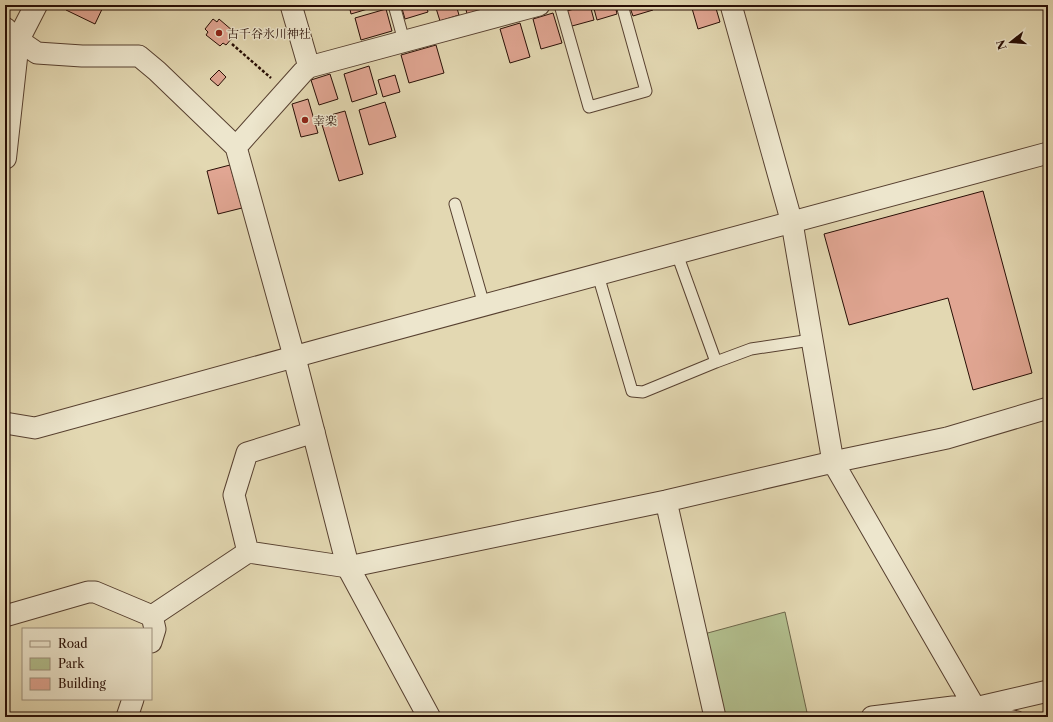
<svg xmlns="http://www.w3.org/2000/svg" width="1053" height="722" font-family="'Libre Caslon Text','Noto Serif JP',serif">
	<rect width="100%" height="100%" fill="#e3d8b2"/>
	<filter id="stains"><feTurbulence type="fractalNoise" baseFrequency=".005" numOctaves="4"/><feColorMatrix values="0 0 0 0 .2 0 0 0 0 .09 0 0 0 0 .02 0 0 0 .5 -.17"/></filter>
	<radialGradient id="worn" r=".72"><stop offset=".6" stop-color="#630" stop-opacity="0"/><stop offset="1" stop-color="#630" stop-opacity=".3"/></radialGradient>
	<path fill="#b2bf8e" stroke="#6d664a" d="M785,612l23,105h-85l-19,-83z"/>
	<path fill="#e1a693" stroke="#280e05" d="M68,5h36l-9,19 -29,-14z
		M349,5h32l-30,9z
		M401,5h25l2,7 -23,7z
		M435,5h21l3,10 -19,6z
		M465,5h16l2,4 -16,5z
		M588,5h2l4,15 -22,6 -5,-15z
		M593,5h22l2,9 -20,6z
		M629,5h22l2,5 -20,6z
		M691,5h24l5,17 -22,7z
		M386,9l6,22 -31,9 -6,-22z
		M553,13l9,30 -21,6 -8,-30z
		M213,19l4,3 2,-3 14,12 -3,4 3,2 -7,8 -3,-2 -3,3 -14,-11 2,-3 -3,-3z
		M520,23l10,34 -20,6 -10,-34z
		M436,45l8,28 -35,10 -8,-28z
		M369,66l8,28 -25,8 -8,-28z
		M219,70l7,7 -8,9 -8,-7z
		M330,74l8,25 -19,6 -8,-25z
		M395,75l5,17 -17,5 -5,-17z
		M308,99l10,34 -17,4 -9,-33z
		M385,102l11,35 -27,8 -10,-35z
		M345,111l18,63 -24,7 -19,-63z
		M230,165l12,43 -24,6 -11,-43z
		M983,191l49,182 -59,17 -25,-92 -99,27 -25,-91z"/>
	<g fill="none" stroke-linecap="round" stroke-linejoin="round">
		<defs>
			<path id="service" d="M394,5l10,36
				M560,5l29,102 57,-16 -24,-86
				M455,204l29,101
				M677,254l39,108 35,-13 60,-9
				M598,275l34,116 11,1 73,-30
				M985,710l33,7"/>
			<path id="minor" d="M731,5l61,218 41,239 142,246 3,9
				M5,28l13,12 19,13 45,3h57l18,15 79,76 58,209
				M309,67l230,-62
				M236,147l67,-75 6,-5 -18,-62
				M5,423l30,5c337,-94 675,-183 1013,-275
				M666,501l49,216
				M248,552l-14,-57 13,-42 67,-21
				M5,616l83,-24h7l57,24 96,-64 100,15 318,-66 167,-39 114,-24 101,-30
				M151,642l4,-13 -3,-13
				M127,717l6,-18
				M872,717l81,-10 22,1 73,-17"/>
			<path id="tertiary" d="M5,158l13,-118 18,-35
				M294,356l54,211 81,150"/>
		</defs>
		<use href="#service" stroke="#574030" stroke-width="13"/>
		<use href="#minor" stroke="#574030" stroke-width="23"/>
		<use href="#tertiary" stroke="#574030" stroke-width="24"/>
		<path stroke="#280e05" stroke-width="2.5" stroke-dasharray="3 2" stroke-linecap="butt" d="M232,44l39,34"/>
		<use href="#service" stroke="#ede6cd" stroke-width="11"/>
		<use href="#minor" stroke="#ede6cd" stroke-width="21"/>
		<use href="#tertiary" stroke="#ede6cd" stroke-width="22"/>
	</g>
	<g fill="#8f2418" stroke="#ede6cd" stroke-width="1.5">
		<circle cx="219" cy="33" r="4"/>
		<circle cx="305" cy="120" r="4"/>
	</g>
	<g text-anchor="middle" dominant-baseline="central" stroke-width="3" stroke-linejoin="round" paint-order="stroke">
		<g font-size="12" fill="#280e05" stroke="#ede6cd" text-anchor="start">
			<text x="227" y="33">古千谷氷川神社</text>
			<text x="313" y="120">幸楽</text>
		</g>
	</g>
	<rect width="1053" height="722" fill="none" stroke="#e3d8b2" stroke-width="20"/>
	<rect x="6" y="6" width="1041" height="710" fill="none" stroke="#280e05" stroke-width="2"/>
	<rect x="10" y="10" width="1033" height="702" fill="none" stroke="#280e05"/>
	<rect x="22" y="628" width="130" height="72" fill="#ede6cd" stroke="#9e907d"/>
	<rect x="30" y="641" width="20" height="6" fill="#ede6cd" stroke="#9e907d"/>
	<text x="58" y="648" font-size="12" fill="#280e05">Road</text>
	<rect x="30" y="658" width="20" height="12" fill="#b2bf8e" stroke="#9e907d"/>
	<text x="58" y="668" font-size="12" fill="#280e05">Park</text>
	<rect x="30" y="678" width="20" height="12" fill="#e1a693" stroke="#9e907d"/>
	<text x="58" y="688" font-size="12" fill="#280e05">Building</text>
	<g transform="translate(1011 42) rotate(253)" stroke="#ede6cd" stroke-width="3" paint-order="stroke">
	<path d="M0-3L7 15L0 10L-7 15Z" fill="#280e05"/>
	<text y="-6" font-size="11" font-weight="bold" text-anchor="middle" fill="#280e05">N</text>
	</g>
	<rect width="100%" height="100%" filter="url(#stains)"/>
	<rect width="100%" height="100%" fill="url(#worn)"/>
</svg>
